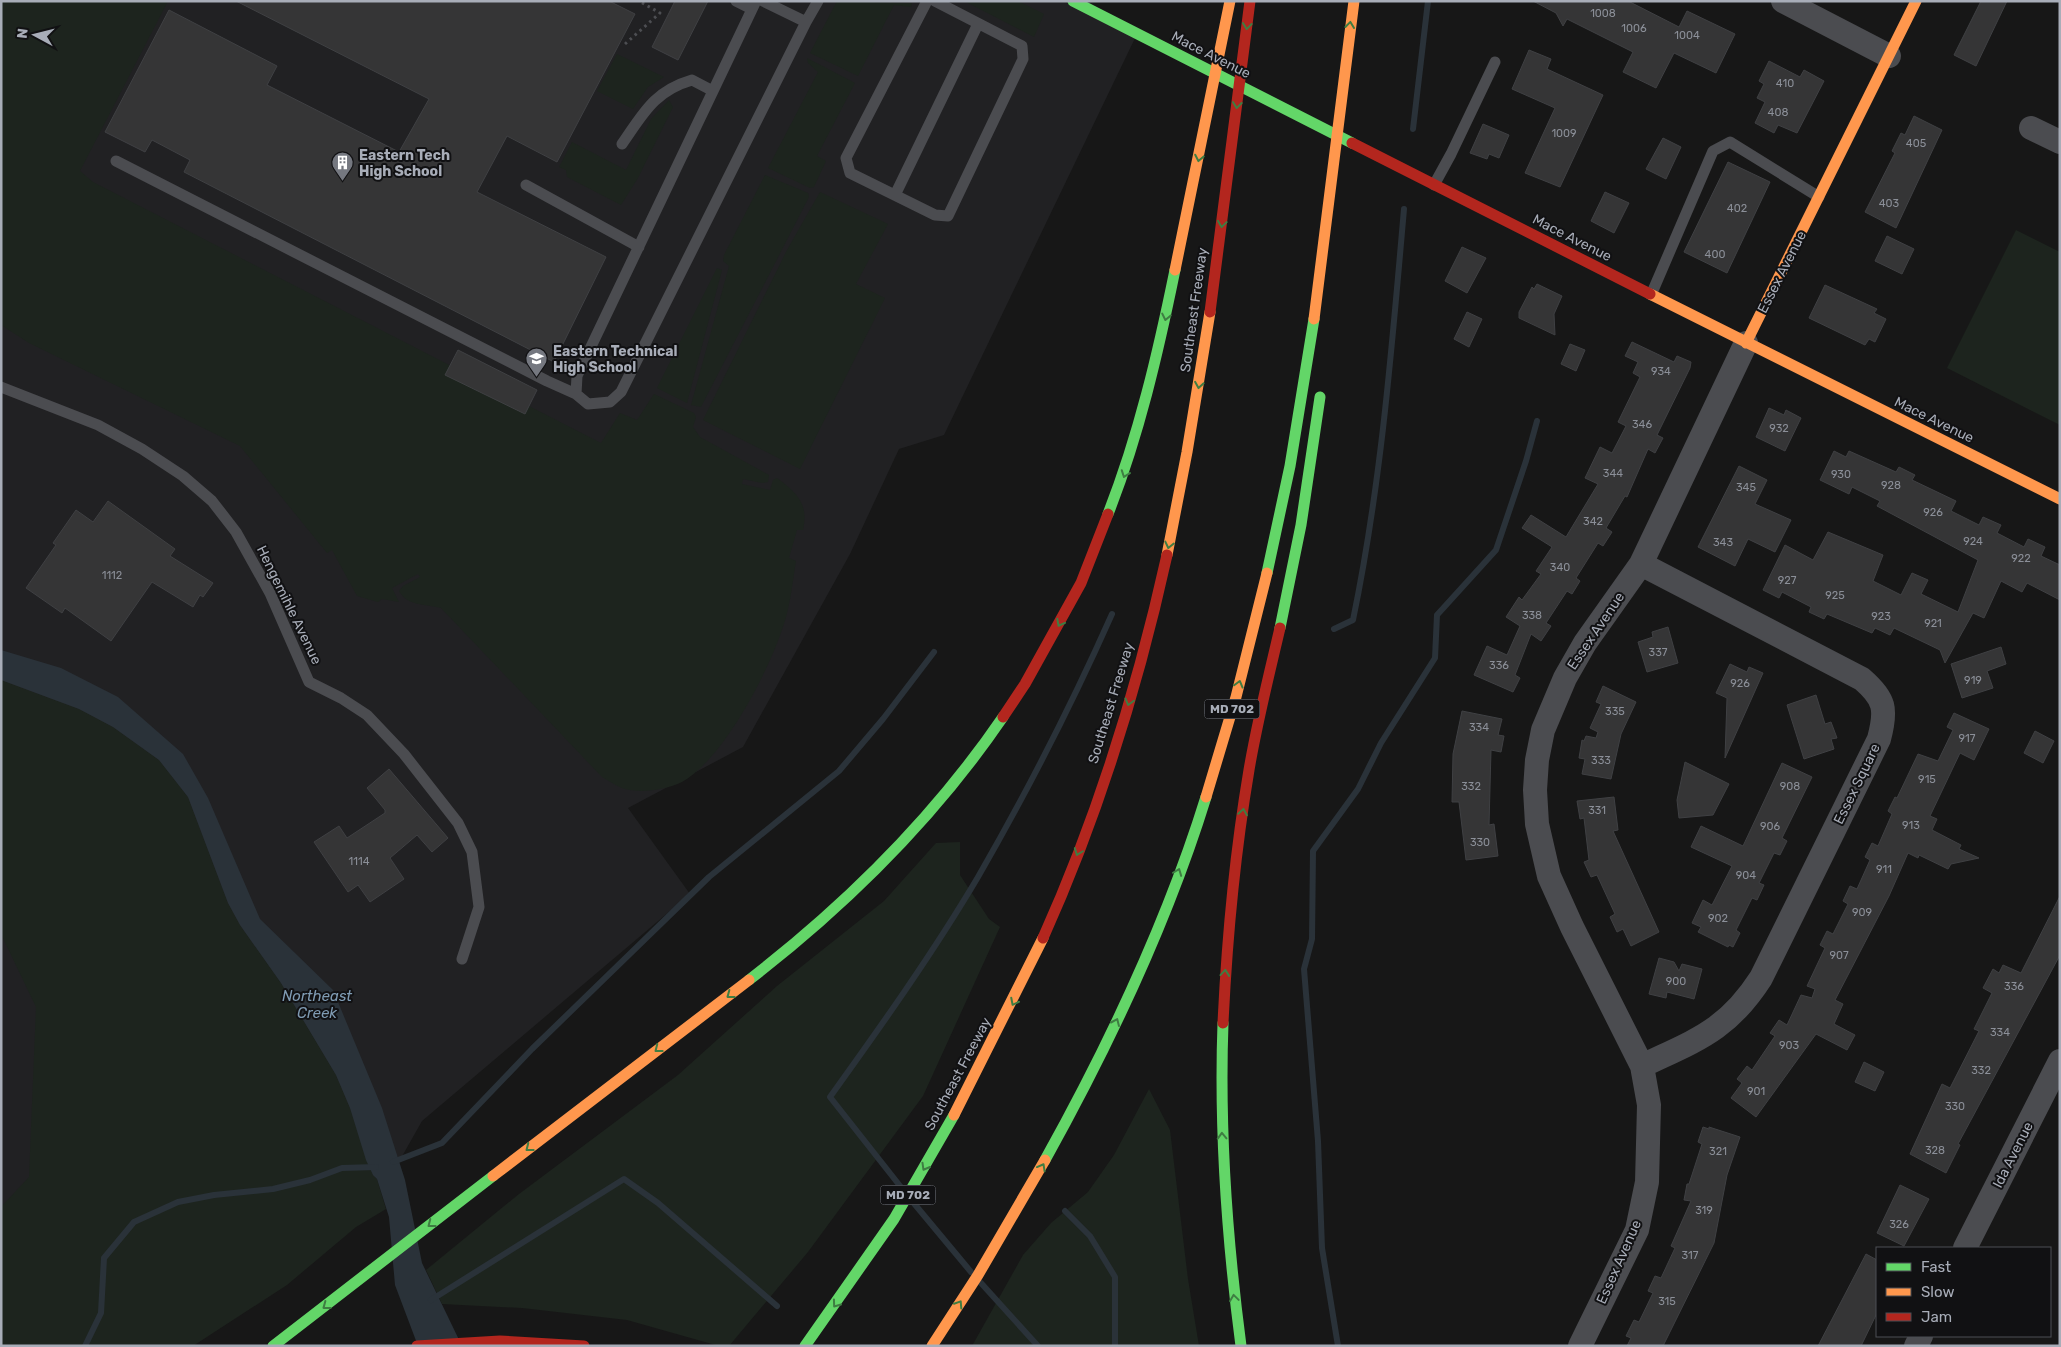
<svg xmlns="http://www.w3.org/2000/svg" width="2061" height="1347" font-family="Rubik,sans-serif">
	<rect width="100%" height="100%" fill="#171717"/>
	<path fill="#212123" d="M1,1h1073l63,33 -193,401 -45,14 -49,105 -107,193 -115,61 62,86 -268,227 -26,46 -395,179z"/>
	<path fill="#1d241e" d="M1,1h167l-88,170 13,11 508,261 19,-30 17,7 17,-26 40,19 2,4 -3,10 7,10 69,38 -1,7 -6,1 -19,-4 -1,5 28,6 3,-10 4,-2c20,15 32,26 26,52h-6l-8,28 7,3c-3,18 -5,38 -10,56 -13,47 -61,141 -104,165 -15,7 -36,11 -52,8 -10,-1 -19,-8 -28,-13l-161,-169c-16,-4 -34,-2 -42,-17l4,-5 17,-9 -2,-3 -26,14 7,14 -17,-3 -4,3 -21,-6 -25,-46 -5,3 -87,-107 -211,-103 -28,-18z
		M837,1l75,2 -1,4 -17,-2 -36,71 -48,-23z
		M964,1h54l26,13 -10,23z
		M617,54l47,23 -16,10 -15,22 -36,-18z
		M807,58l48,25 -38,73 9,5 -12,26 -4,1 -42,-20 50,-96 -10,-9z
		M669,100l4,7 -35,71 -17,27 -54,-28 -1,-7 -7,-3 13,-25 54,28 25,-51z
		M765,175l43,18 1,4 -108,210 -10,-2 38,-139 -6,-5 1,-6z
		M820,192l68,32 -32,60 29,14 -85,171 -97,-49 84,-170z
		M2016,230l44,22v173l-113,-57z
		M717,268l5,2 -35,133 -30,-15z
		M1,680l78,29 34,18 46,33 29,37 40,106 12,22 41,58 55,92 14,33 23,67 4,4 9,30 -30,18 -69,58 -94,61h-192v-139l28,-30 7,-170 -35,-73z
		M960,842v33l29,44 11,8 -77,169 -115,156 -79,94h-10l-92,-26 -105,-12 -80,-4 -16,-34 93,-76 159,-119 99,-89 107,-85 52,-58z
		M1149,1089l21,41 18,149 11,67h-227l51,-91 28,-32 37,-31 26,-37z"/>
	<path fill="#2a3239" d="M1,650l60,18 57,29 65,57 25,44 52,121 73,71 49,118 23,72 17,83 40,83h-44l-23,-61 -6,-68 -12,-38 -4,-4 -7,-15 -16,-52 -14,-33 -55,-92 -41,-58 -12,-22 -40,-106 -29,-37 -46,-33 -34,-18 -78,-29z"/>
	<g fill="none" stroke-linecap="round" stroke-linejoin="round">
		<path stroke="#2a3239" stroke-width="6" d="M1413,129l15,-128
			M1334,629l19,-9c28,-135 39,-274 51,-411
			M393,1162l49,-19 90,-94 177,-172 130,-106 44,-52 51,-67
			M904,1191l-74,-94c51,-71 103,-144 148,-220 49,-85 94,-173 134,-263
			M912,1201l59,71
			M1065,1211l25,25 25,41v69
			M981,1283l57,63
			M431,1300l193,-121 34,24 119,103
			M85,1346l16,-33 3,-55 30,-36 44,-20 36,-7 59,-6 37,-9 32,-12 34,-1
			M1338,1346l-16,-98 -4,-107 -14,-172 8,-30 1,-88 45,-62 23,-46 54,-85 2,-43 59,-65 30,-89 11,-40"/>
	</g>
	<path fill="#353536" stroke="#3f4043" d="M236,1h373l26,13 -78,148 -50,-26 -30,56 129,65 -52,105 -370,-190 6,-12 -38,-20 -7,12 -40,-20 64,-122 108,56 -10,19 132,67 30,-53z
		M675,1h33l-30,59 -26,-13z
		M1533,1h95l51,26 8,-16 48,23 -19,39 -42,-20 -18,35 -33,-16 10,-20 -66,-33 -4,7 -7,-13z
		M1981,1h26l-31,65 -22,-11z
		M1529,50l22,9 -4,10 56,26 -43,92 -35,-14 30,-65 -43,-19z
		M1769,61l31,16 4,-7 20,11 -27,52 -19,-8 -4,8 -19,-10 10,-21 -8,-4 7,-14 -5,-3z
		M1914,116l28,14 -46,98 -31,-16 30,-59 -3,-2 9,-18 4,2z
		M1483,124l26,11 -10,23 -10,-4 -2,5 -17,-6z
		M1663,138l18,9 -15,32 -20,-10z
		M1728,162l42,20 -43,91 -43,-21z
		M1605,192l24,11 -15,30 -23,-12z
		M1887,236l27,13 -12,25 -27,-13z
		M1462,247l24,11 -19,35 -22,-12z
		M1537,284l25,12 -8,18 1,21 -36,-17v-6l13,-25 2,2z
		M1825,285l52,24 -3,4 12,6 -11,23 -6,-3 -4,6 -56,-27z
		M1467,312l15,7 -13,28 -15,-8z
		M1632,342l42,20 3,-6 14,6 -1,6 -33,67 6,3 -8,15 -7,-4 -21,48 -2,-1 -19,32 6,4 -9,14 -5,-3 -22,35 4,3 -8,13 -5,-3 -21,32 5,3 -10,15 -10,-7 -16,41 5,3 -7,14 -39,-17 13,-29 20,9 13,-29 -14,-9 13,-20 3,3 19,-26 -5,-3 16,-24 -30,-19 9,-13 35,22 32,-53 -13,-6 15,-31 12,6 14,-27 -8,-4 22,-45 -7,-4 5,-11 -13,-6z
		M1570,344l15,6 -9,21 -15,-7z
		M458,350l79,40 -12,24 -80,-39z
		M1769,408l15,7 2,-5 15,8 -16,33 -29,-14z
		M1834,451l12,6 3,-6 47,21 3,-5 16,8 -3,5 44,21 -5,10 28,14 4,-8 18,8 -4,8 27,14 4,-8 17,8 -4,9 19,9v35l-33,-17 -5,9 -21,-11 -17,37 -11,-5 -28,50 -5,-13 -46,-22 -4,7 -15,-7 -3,5 -45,-19 -3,5 -15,-7 2,-5 -29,-15 -3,6 -16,-8 22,-45 28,15 15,-28 55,23 -10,26 28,14 11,-22 16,7 -7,14 37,18 20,-52 -101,-54 3,-5 -28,-14 -3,7 -29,-14z
		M1739,466l28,14 -12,24 36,16 -16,32 -27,-13 -13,27 -37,-19z
		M108,501l67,48 -5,7 43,27 -10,14 -3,-2 -7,12 -41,-25 -41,59 -46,-33 -3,5 -36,-25 30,-43 -3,-2 23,-33 17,12z
		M1668,627l10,36 -31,9 -9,-30 15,-5 -1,-5z
		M2001,647l5,17 -19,7 6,17 -31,10 -11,-34z
		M1730,664l17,8 2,-5 14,6 -38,85 2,-60 -11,-5z
		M1603,686l33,16 -15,32 -10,45 -29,-5 3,-15 -6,-1 3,-18 2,1 2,-5 10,2 2,-6 -8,-4 11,-24 -5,-2z
		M1816,695l9,29 6,-2 6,16 -6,1 3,10 -30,10 -17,-54z
		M1462,711l40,8 -4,16 6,1 -3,16 -10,-2 -2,75 5,-1 4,32 -32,4 -7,-58h-7l1,-48z
		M1954,713l35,16 -15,31 -14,-7 -30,63 7,3 -5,11 29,15 -2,4 20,9 -28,6 -3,5 -29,-14 -1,3 -10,-5 -19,43 -54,104 8,4 -9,20 21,11 -8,15 -31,-16 -60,83 -25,-19 11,-15 -5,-4 10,-13 5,4 23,-34 -5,-3 9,-13 8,5 14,-30 11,3 3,-9 -8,-3 18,-38 -5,-3 7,-14 6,3 15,-30 -5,-3 7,-15 7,3 13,-29 -5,-3 7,-14 6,3 14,-32 -4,-3 7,-14 2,1 21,-44 20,7 15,-31 -6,-3z
		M2035,731l19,10 -11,22 -19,-10z
		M1685,762l44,22 -16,31 -34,3 -2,-18z
		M1782,763l30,14 -30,61 5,3 -7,14 -6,-2 -15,30 5,2 -7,15 -5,-2 -16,32 4,3 -7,14 -4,-2 -1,2 -30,-15 3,-5 -9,-4 11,-23 9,5 20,-39 -41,-19 10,-21 42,20z
		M389,769l59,69 -16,14 -15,-17 -27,23 14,21 -34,23 -12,-17 -10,7 -34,-50 25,-16 8,12 38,-25v-3l-18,-22z
		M1614,797l4,33 -5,1 46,101 -28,14 -8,-17 -6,3 -7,-15 5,-3 -18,-39 -6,2 -7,-15 5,-2 -5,-42 -4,1 -3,-18z
		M2060,896v59l-102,189 2,1 -14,28 -36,-19 32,-70 8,4 29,-57 -5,-2 18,-36 -9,-5 10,-19 6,4 4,-8 18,8z
		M1659,958l15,4 5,9 3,-7 20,5 -8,30 -27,-7 -1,6 -17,-4z
		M1864,1062l20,10 -9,19 -20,-9z
		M1703,1127l6,2v-2l31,10 -13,38 -13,68 -51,103h-36l4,-8 -5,-2 8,-16 5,2 14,-29 -5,-2 7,-15 6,2 14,-30 -4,-2 20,-45 -7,-1 3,-16h2l13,-40 -4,-2z
		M1900,1185l29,14 -25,47 -27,-13z
		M1866,1254l11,6v53l-16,33h-43z"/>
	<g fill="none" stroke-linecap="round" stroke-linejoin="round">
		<path stroke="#4d4e52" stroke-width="3" stroke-dasharray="2.5 4" stroke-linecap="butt" d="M625,44l35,-31 -21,-12"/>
		<path stroke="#4b4c50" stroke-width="11" d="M736,1l16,8
			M756,1l-179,375 -1,18 12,10 22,-2 11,-10 185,-370 12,-21
			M763,1l43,21
			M927,1l-81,157 4,15 85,42 13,1 75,-157 -1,-13 -87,-45
			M622,144c21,-30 32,-53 70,-64l21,11
			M116,161l431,220 29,13
			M526,185l113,62
			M1434,185l17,-31 44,-92
			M895,195l83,-171
			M1651,295l62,-144 17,-9 89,55
			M1,387l97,38 44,24 41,27 29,25 24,31 34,61 39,89 32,16 26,17 37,39 54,69 14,29 7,55 -17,52"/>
		<path stroke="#4b4c50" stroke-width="24" d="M1783,1l106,55
			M2031,128l29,14
			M1641,564l221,115c23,20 25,30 17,60l-118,239c-34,53 -65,62 -119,88
			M1965,1248l95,-187
			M1580,1346l57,-116 10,-48 2,-77 -7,-39 -70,-139 -23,-51 -12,-52 -2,-34 2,-30 6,-30 22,-52 20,-35 56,-79 105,-221
			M1916,1346l5,-10"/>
		<path stroke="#63d668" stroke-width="11" d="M1073,1l279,142
			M1108,514c31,-79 50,-161 67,-244
			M1267,573l23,-107 24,-147
			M1280,628l21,-103 19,-128
			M749,980c97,-75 185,-162 254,-263
			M1223,1023c-4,109 4,216 18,323
			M1045,1160c64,-115 122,-237 161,-363
			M273,1346l220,-170
			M805,1346l89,-127 60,-104"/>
		<path stroke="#ff974d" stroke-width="11" d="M1175,270l55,-269
			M1650,294l410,205
			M1314,319l40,-318
			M1746,343l170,-342
			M1167,555l20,-103 23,-140
			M1206,797l30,-100 31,-124
			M954,1115l89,-177
			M493,1176l256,-196
			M932,1346l46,-71 67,-115"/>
		<path stroke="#b3261e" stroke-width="11" d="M1352,143l298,151
			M1210,312l40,-311
			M1003,717l22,-33 56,-101 27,-69
			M1043,938c55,-122 95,-252 124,-383
			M1223,1023c4,-85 12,-170 26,-253 8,-48 20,-95 31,-142
			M417,1346l83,-5 84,5"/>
	</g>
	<defs><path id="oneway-chevron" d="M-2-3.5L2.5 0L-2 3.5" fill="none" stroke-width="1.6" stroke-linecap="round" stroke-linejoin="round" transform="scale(1.25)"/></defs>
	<g stroke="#3e7d42">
		<use href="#oneway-chevron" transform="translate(1350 25) rotate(-83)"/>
		<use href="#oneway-chevron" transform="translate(1247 26) rotate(97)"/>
		<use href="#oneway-chevron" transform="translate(1237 105) rotate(97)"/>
		<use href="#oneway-chevron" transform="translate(1199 158) rotate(101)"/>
		<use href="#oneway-chevron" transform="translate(1222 224) rotate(98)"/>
		<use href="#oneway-chevron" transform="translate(1166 317) rotate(102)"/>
		<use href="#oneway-chevron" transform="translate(1199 385) rotate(99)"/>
		<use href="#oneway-chevron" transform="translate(1125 474) rotate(110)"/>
		<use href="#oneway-chevron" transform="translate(1169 545) rotate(103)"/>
		<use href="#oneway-chevron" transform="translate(1060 623) rotate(118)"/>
		<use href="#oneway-chevron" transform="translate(1239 684) rotate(-75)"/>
		<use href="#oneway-chevron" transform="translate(1129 702) rotate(105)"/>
		<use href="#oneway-chevron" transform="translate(1243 812) rotate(-81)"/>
		<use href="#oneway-chevron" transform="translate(1078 852) rotate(111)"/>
		<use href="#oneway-chevron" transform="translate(1178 872) rotate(-69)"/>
		<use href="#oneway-chevron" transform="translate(1225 973) rotate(-85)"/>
		<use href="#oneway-chevron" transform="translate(730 995) rotate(143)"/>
		<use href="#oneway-chevron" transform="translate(1014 1002) rotate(117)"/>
		<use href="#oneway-chevron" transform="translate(1116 1022) rotate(-66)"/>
		<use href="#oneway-chevron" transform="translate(658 1049) rotate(142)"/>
		<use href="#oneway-chevron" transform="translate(1222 1136) rotate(-92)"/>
		<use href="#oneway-chevron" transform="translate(529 1148) rotate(142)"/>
		<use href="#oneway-chevron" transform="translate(925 1167) rotate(120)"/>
		<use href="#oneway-chevron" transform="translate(1042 1167) rotate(-61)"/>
		<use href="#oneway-chevron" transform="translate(431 1224) rotate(142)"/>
		<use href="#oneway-chevron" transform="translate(1234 1298) rotate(-98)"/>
		<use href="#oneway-chevron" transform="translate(836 1304) rotate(126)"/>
		<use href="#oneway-chevron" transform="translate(959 1304) rotate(-57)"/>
		<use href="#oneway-chevron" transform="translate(326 1306) rotate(143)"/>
	</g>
	<defs>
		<symbol id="building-pin" viewBox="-11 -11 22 30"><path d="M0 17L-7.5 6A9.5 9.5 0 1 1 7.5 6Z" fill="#757880" stroke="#111113"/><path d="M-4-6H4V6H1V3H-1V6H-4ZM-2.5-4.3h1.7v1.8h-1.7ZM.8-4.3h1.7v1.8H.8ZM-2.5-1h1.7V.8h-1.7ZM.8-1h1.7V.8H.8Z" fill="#fff"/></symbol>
		<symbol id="school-pin" viewBox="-11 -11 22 30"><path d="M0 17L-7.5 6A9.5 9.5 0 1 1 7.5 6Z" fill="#757880" stroke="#111113"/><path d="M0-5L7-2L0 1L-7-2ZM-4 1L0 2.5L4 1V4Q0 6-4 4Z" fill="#fff"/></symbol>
	</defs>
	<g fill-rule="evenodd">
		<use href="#building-pin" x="330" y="150" width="25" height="34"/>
		<use href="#school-pin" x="524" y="346" width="25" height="34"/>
	</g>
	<g text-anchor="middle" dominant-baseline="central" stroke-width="4" stroke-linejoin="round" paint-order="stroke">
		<g font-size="11" fill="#8b8f98">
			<text x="1603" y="13">1008</text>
			<text x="1634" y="28">1006</text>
			<text x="1687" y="35">1004</text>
			<text x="1785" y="83">410</text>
			<text x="1778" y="112">408</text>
			<text x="1564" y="133">1009</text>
			<text x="1916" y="143">405</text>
			<text x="1889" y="203">403</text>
			<text x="1737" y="208">402</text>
			<text x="1715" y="254">400</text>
			<text x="1661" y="371">934</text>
			<text x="1642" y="424">346</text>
			<text x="1779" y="428">932</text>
			<text x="1613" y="473">344</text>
			<text x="1841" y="474">930</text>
			<text x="1891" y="485">928</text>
			<text x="1746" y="487">345</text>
			<text x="1933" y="512">926</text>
			<text x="1593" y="521">342</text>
			<text x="1973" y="541">924</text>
			<text x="1723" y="542">343</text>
			<text x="2021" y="558">922</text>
			<text x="1560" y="567">340</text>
			<text x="112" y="575">1112</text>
			<text x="1787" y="580">927</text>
			<text x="1835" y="595">925</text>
			<text x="1532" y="615">338</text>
			<text x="1881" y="616">923</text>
			<text x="1933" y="623">921</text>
			<text x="1658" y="652">337</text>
			<text x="1499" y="665">336</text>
			<text x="1973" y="680">919</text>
			<text x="1740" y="683">926</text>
			<text x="1615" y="711">335</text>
			<text x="1479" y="727">334</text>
			<text x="1967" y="738">917</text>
			<text x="1601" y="760">333</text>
			<text x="1927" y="779">915</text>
			<text x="1471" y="786">332</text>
			<text x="1790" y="786">908</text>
			<text x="1597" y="810">331</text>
			<text x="1911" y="825">913</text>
			<text x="1770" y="826">906</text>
			<text x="1480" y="842">330</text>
			<text x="359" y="861">1114</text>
			<text x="1884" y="869">911</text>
			<text x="1746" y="875">904</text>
			<text x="1862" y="912">909</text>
			<text x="1718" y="918">902</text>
			<text x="1839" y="955">907</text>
			<text x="1676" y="981">900</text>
			<text x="2014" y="986">336</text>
			<text x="2000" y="1032">334</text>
			<text x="1789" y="1045">903</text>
			<text x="1981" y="1070">332</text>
			<text x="1756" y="1091">901</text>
			<text x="1955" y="1106">330</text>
			<text x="1935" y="1150">328</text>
			<text x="1718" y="1151">321</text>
			<text x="1704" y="1210">319</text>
			<text x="1899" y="1224">326</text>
			<text x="1690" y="1255">317</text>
			<text x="1667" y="1301">315</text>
		</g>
		<g fill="#111113" stroke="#7b7e86" stroke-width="1">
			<rect x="1204.5" y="699.5" width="55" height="19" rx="4"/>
			<rect x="880.5" y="1185.5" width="55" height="19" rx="4"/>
		</g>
		<g font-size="12" font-weight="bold" fill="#a8adb8">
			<text x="1232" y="709">MD 702</text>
			<text x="908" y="1195">MD 702</text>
		</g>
		<g font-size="14" fill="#a8adb8" stroke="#111113">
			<text transform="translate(1211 55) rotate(27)">Mace Avenue</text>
			<text transform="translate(1572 238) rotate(27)">Mace Avenue</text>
			<text transform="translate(1782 272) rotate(-63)">Essex Avenue</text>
			<text transform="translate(1194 310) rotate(-82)">Southeast Freeway</text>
			<text transform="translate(1934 420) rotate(26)">Mace Avenue</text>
			<text transform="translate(289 605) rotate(64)">Hengemihle Avenue</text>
			<text transform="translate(1596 631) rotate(-56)">Essex Avenue</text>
			<text transform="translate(1111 703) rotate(-73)">Southeast Freeway</text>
			<text transform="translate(1857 784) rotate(-64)">Essex Square</text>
			<text transform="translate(958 1074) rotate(-62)">Southeast Freeway</text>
			<text transform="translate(2013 1155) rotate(-63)">Ida Avenue</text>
			<text transform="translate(1619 1262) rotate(-66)">Essex Avenue</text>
		</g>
		<g font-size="14" font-weight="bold" fill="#a8adb8" stroke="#111113" text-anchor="start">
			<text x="359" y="155">Eastern Tech<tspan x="359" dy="16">High School</tspan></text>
			<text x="553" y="351">Eastern Technical<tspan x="553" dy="16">High School</tspan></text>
		</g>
		<g font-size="15" font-style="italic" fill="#7f9bb3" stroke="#111113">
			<text x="317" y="996">Northeast<tspan x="317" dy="17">Creek</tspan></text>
		</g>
	</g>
	<rect width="2061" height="1347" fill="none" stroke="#a8adb8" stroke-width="5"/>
	<rect x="1876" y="1247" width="175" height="90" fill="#111113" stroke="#4d4f55"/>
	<rect x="1886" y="1263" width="25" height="8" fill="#63d668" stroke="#4d4f55"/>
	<text x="1921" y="1272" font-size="15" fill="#a8adb8">Fast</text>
	<rect x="1886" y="1288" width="25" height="8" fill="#ff974d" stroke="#4d4f55"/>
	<text x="1921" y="1297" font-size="15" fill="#a8adb8">Slow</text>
	<rect x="1886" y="1313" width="25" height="8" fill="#b3261e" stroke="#4d4f55"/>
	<text x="1921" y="1322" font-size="15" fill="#a8adb8">Jam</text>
	<g transform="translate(35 35) rotate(277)" stroke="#111113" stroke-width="4" paint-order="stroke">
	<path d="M0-4L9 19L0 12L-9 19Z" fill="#a8adb8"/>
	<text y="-8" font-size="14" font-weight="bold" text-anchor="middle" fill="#a8adb8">N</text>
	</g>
</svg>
